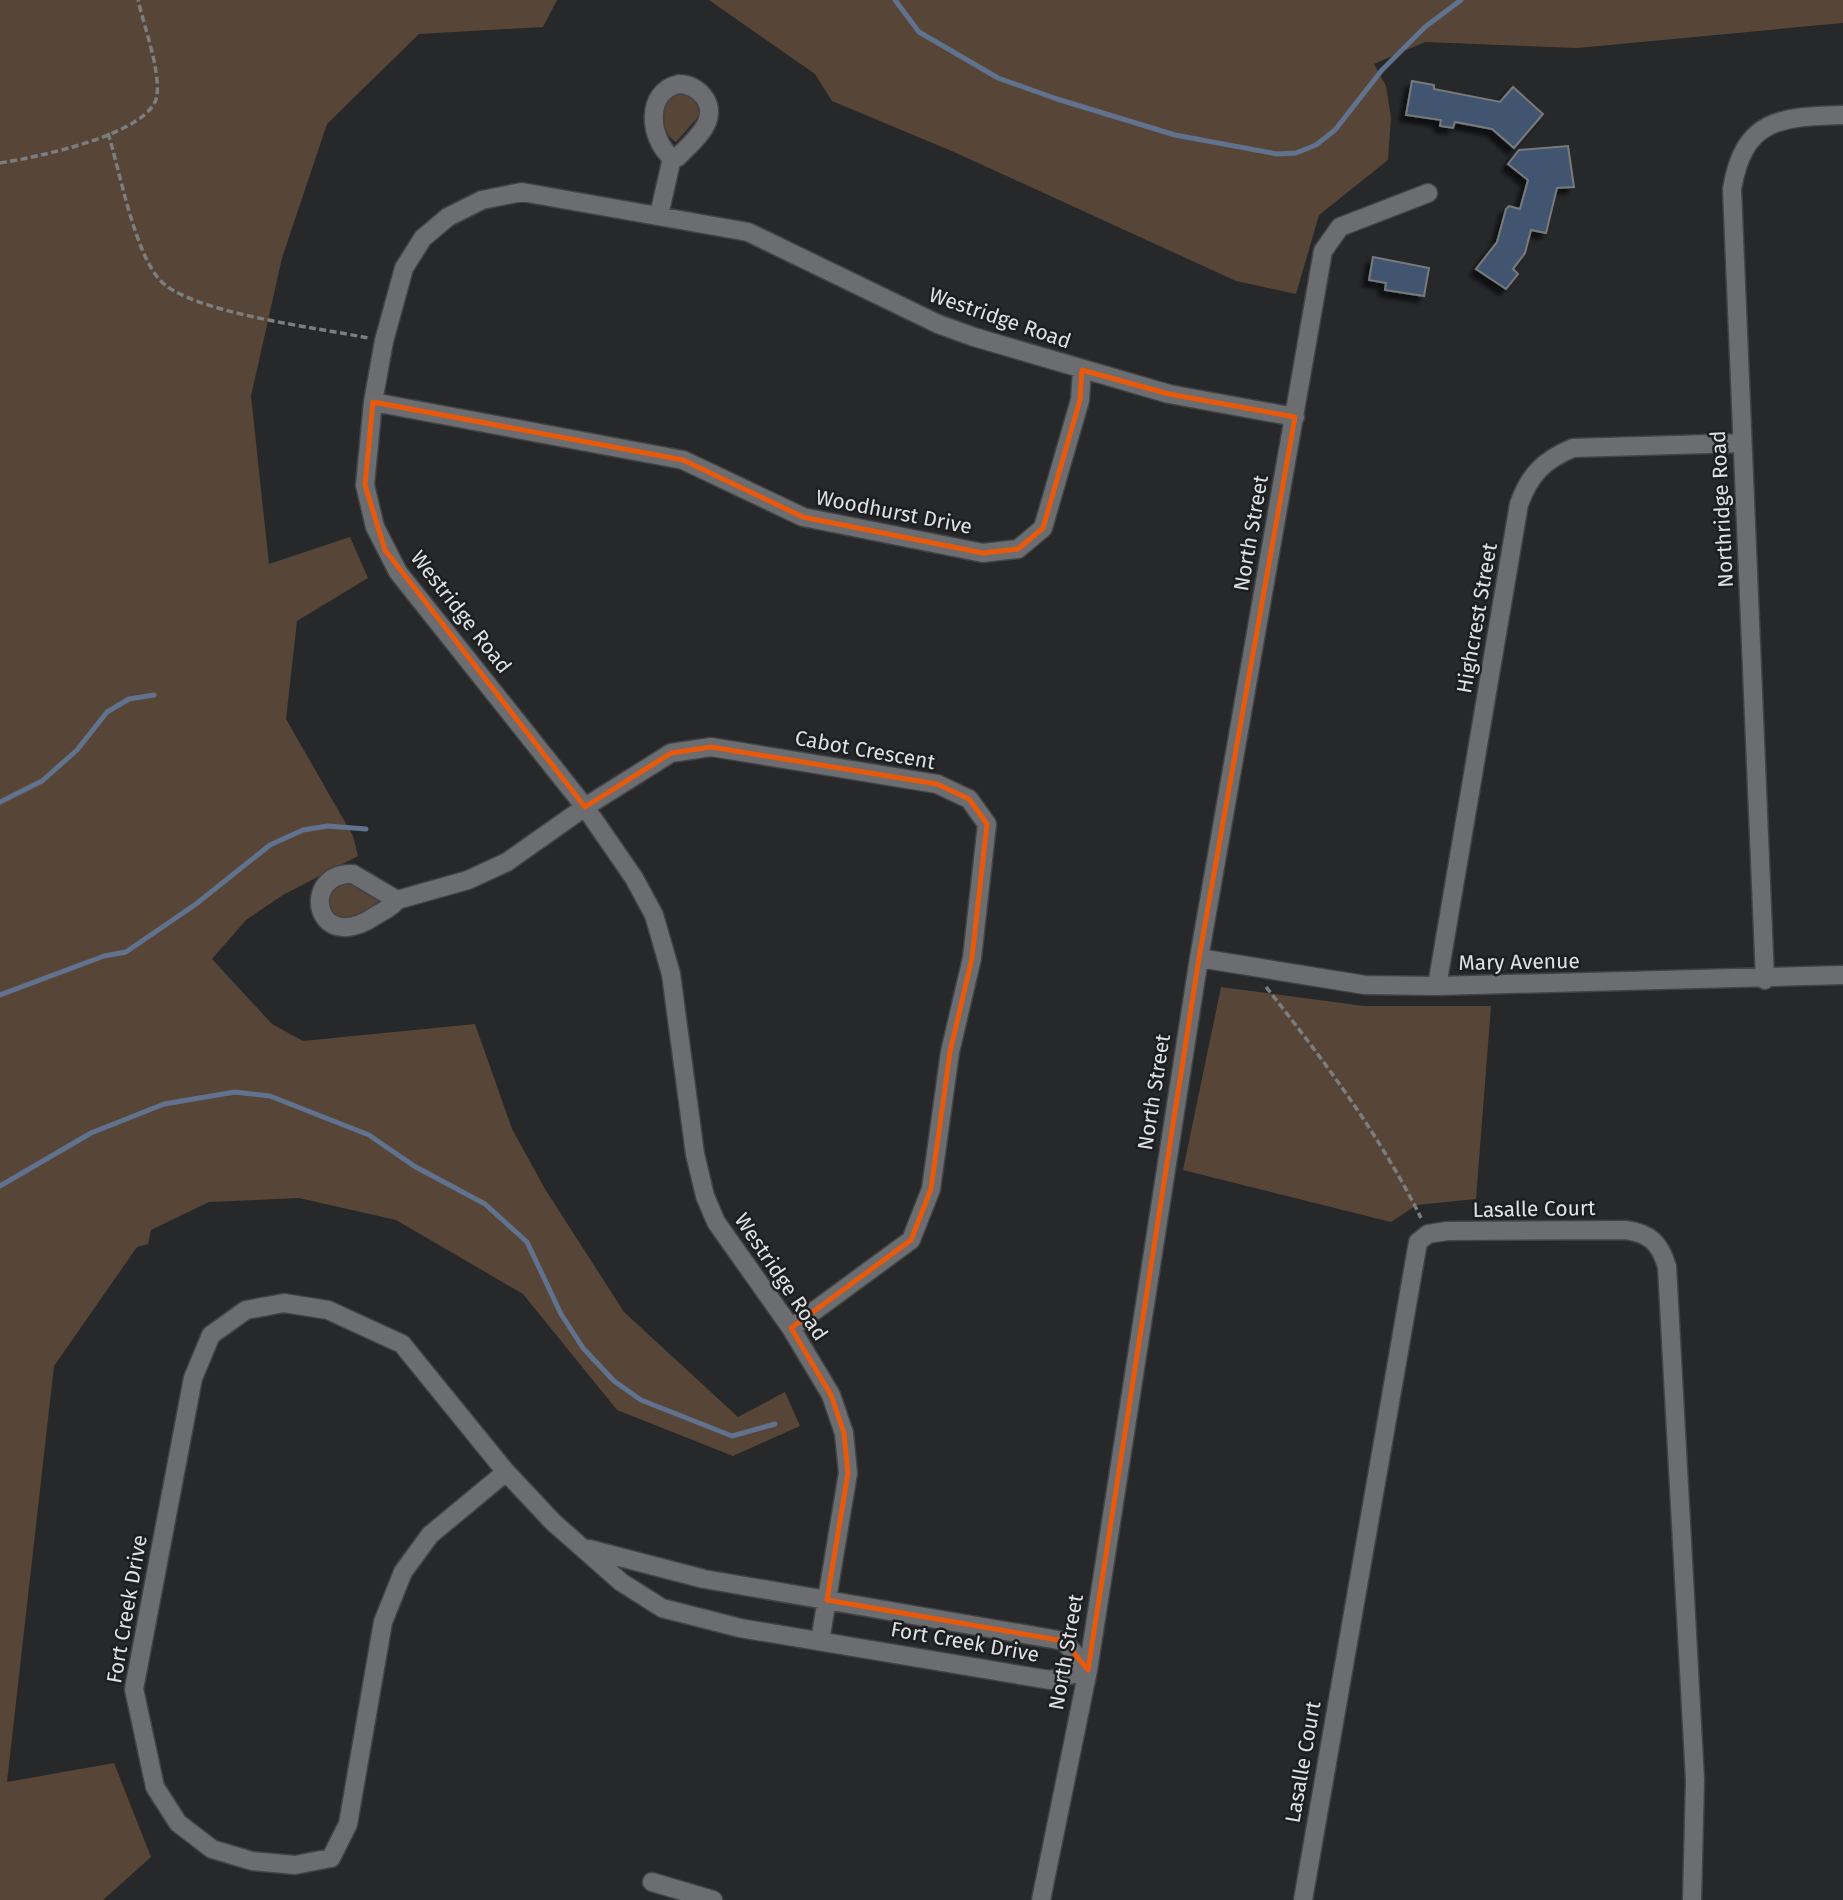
<svg xmlns="http://www.w3.org/2000/svg" width="1843" height="1900" font-family="'Fira Sans',sans-serif">
	<defs>
		<filter id="shadow"><feDropShadow dx="-6" dy="6" stdDeviation="2" flood-color="#0009"/></filter>
	</defs>
	<rect width="100%" height="100%" fill="#26282a"/>
	<path fill="#574637" d="M0,0h557l-14,27 -124,7 -92,90 -45,134 -31,138 18,168 81,-27 18,41 -71,43 -11,98 67,117 5,20 -75,39 -37,25 -34,39 60,65 31,17 172,-17 37,105 33,60 79,123 114,105 47,-25 15,34 -67,30 -116,-46 -94,-116 -127,-74 -97,-22 -90,4 -58,28 -3,14 -11,3 -83,119 -47,416 107,-19 37,94 -48,43h-103z
		M709,0h1134v23l-266,25 -152,-6 -51,22 12,22 5,32 -3,42 -69,55 -23,79 -60,-13 -282,-129 -122,-51 -17,-27z
		M683,92l12,6 5,17 -24,27c-16,-9 -13,-32 -8,-46z
		M349,883l30,18 -25,18 -19,-2 -9,-15 9,-16z
		M1221,987l143,19h127l-15,193 -59,6 -26,17 -208,-52z"/>
	<g fill="none" stroke-linecap="round" stroke-linejoin="round">
		<path stroke="#60728e" stroke-width="5" d="M895,0l24,32 79,46 59,21 118,36 102,19 19,-1 20,-8 19,-15 47,-60 43,-43 36,-27
			M0,802l42,-21 35,-31 30,-38 22,-13 25,-4
			M0,995l104,-39 22,-4 70,-48 74,-59 33,-15 25,-4 38,3
			M0,1186l91,-53 73,-29 71,-12 35,4 99,39 45,31 71,38 42,38 34,72 22,34 31,33 27,19 91,36 43,-12"/>
	</g>
	<path fill="#43546f" stroke="#787a7c" stroke-width="2" filter="url(#shadow)" d="M1412,81l22,4v4l66,13 13,-15 30,27 -29,34 -22,-19 -37,-7 -2,6 -13,-2 1,-6 -35,-5z
		M1568,146l6,41 -17,1 -11,45 -15,-3 -6,23 -12,16 5,5 -12,15 -30,-20 21,-27 9,-33 3,-3 11,3 8,-29 -20,-16 11,-14z
		M1373,257l56,11 -5,28 -39,-6 1,-7 -17,-3z"/>
	<g fill="none" stroke-linecap="round" stroke-linejoin="round">
		<defs>
			<path id="minor" d="M679,84c19,1 36,18 28,38 -5,13 -20,25 -29,35l-6,1c-23,-19 -28,-66 7,-74z
				M659,215l13,-57
				M373,402l310,58 120,57 180,36 35,-4 25,-21 37,-128 2,-30
				M353,874l44,26c-5,8 -15,11 -22,16 -62,41 -75,-45 -22,-42z
				M397,900l71,-20 39,-18 78,-55 86,-54 40,-6 226,37 32,15 18,25 -15,134 -22,94 -19,137 -20,51 -120,88
				M1199,958l166,27 72,1 406,-11
				M1765,980l-33,-791c12,-71 48,-72 111,-74
				M1437,986l82,-482c11,-30 25,-44 54,-56l169,-5
				M506,1472l-76,63 -27,37 -20,50 -35,202 -17,34 -36,7 -43,-4 -40,-12 -34,-26 -23,-36 -21,-98 59,-311 18,-43 35,-25 38,-7 44,7 74,34 104,128 47,50 68,60 41,26 78,20 310,52 38,-10
				M589,1549l115,30 360,62 24,29
				M820,1641l28,-168 -4,-40 -13,-38 -40,-67 -75,-106 -11,-26 -10,-42 -24,-180 -17,-59 -20,-37 -49,-71 -187,-235 -23,-45 -10,-42 8,-83 11,-61 20,-73 19,-30 25,-21 34,-17 40,-8 226,40 190,92 36,13 195,57 126,23
				M652,1882l61,18
				M1041,1900l47,-230 111,-712 124,-707 17,-24 88,-34
				M1303,1900l115,-658 10,-8 19,-3 178,-1c25,3 35,13 42,37l28,513 -3,120"/>
		</defs>
		<use href="#minor" stroke="#414345" stroke-width="21"/>
		<path stroke="#7b7d7e" stroke-width="3.5" stroke-dasharray="7 3.5" stroke-linecap="butt" d="M108,133c12,39 26,117 51,146 28,34 162,49 209,59
			M0,163c33,-5 153,-29 157,-68 3,-26 -13,-69 -19,-95
			M1266,987c57,72 114,148 155,231"/>
		<use href="#minor" stroke="#6c6d70" stroke-width="18"/>
	</g>
	<path fill="none" stroke="#e8590c" stroke-width="5" stroke-linejoin="round" d="M1082,370l87,24 126,23 -96,541 -111,712 -24,-29 -237,-41 21,-127 -4,-40 -13,-38 -40,-67 120,-88 20,-51 19,-137 22,-94 15,-134 -18,-25 -32,-15 -226,-37 -40,6 -86,54 -200,-257 -20,-65 8,-83 310,58 120,57 180,36 35,-4 25,-21 37,-128z"/>
	<g text-anchor="middle" dominant-baseline="central" stroke-width="5" stroke-linejoin="round" paint-order="stroke">
		<g font-size="21" fill="#e0e1e2" stroke="#1d1e20">
			<text transform="translate(1000 318) rotate(19)">Westridge Road</text>
			<text transform="translate(1722 509) rotate(-93)">Northridge Road</text>
			<text transform="translate(894 512) rotate(11)">Woodhurst Drive</text>
			<text transform="translate(1251 533) rotate(-80)">North Street</text>
			<text transform="translate(461 612) rotate(52)">Westridge Road</text>
			<text transform="translate(1477 618) rotate(-80)">Highcrest Street</text>
			<text transform="translate(865 750) rotate(10)">Cabot Crescent</text>
			<text transform="translate(1519 962) rotate(-1)">Mary Avenue</text>
			<text transform="translate(1154 1092) rotate(-81)">North Street</text>
			<text transform="translate(1534 1209) rotate(-1)">Lasalle Court</text>
			<text transform="translate(781 1277) rotate(56)">Westridge Road</text>
			<text transform="translate(127 1609) rotate(-80)">Fort Creek Drive</text>
			<text transform="translate(965 1642) rotate(10)">Fort Creek Drive</text>
			<text transform="translate(1066 1652) rotate(-80)">North Street</text>
			<text transform="translate(1303 1762) rotate(-80)">Lasalle Court</text>
		</g>
	</g>
</svg>
